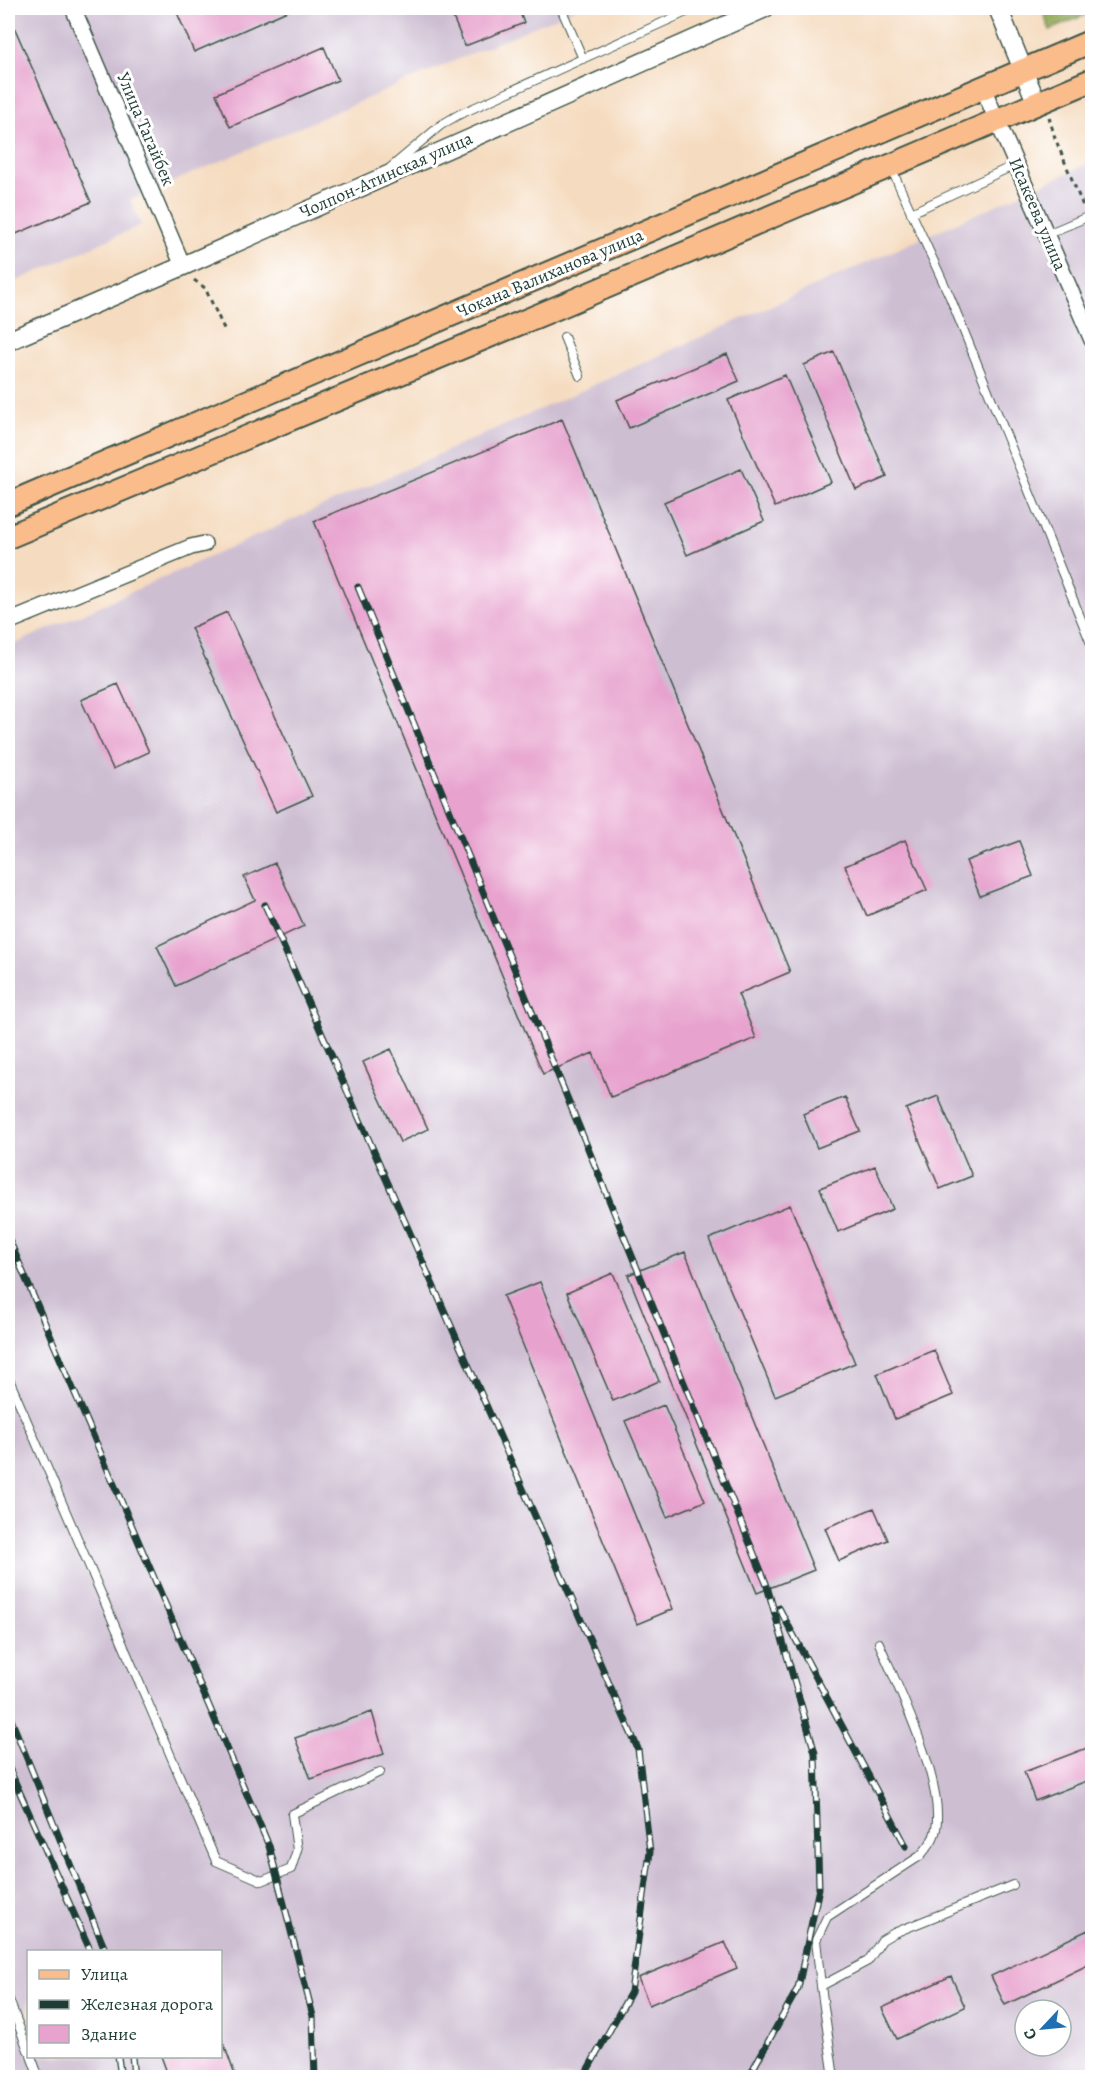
<svg xmlns="http://www.w3.org/2000/svg" width="1100" height="2085" font-family="Alegreya,serif">
	<rect width="100%" height="100%" fill="#fff"/>
	<filter id="ink" filterUnits="userSpaceOnUse"><feTurbulence type="fractalNoise" baseFrequency=".0167" numOctaves="2"/><feDisplacementMap in="SourceGraphic" scale="12" xChannelSelector="R" yChannelSelector="G"/><feConvolveMatrix kernelMatrix="1 2 1 2 8 2 1 2 1" color-interpolation-filters="sRGB"/></filter>
	<filter id="wash" filterUnits="userSpaceOnUse"><feTurbulence type="fractalNoise" baseFrequency=".008" numOctaves="4" result="noise"/><feDisplacementMap in="SourceGraphic" scale="24" xChannelSelector="R" yChannelSelector="G"/><feGaussianBlur stdDeviation="1.35" result="paint"/><feColorMatrix in="noise" values="0 0 0 0 0 0 0 0 0 0 0 0 0 0 0 0 0 1.4 0 .05"/><feComposite in="paint" operator="in"/></filter>
	<g filter="url(#wash)">
		<rect width="100%" height="100%" fill="#f5dbbf"/>
		<path fill="#cdbed2" fill-rule="evenodd" d="M8,8h570l-448,192 11,25 -133,60z
			M1092,162v1915h-1084v-1430zM28,1952h192v104h-192zM1025,2010h36v36h-36z"/>
		<path fill="#95ac5d" stroke="#5a7448" stroke-width="1.5" d="M1042,8h50v4l-42,18z"/>
		<g id="blocks">
			<path fill="#e7a2ce" d="M175,8h119l-100,44z
				M472,8h46l6,15 -59,23 -13,-31z
				M8,13l83,189 -82,35 -1,-3z
				M324,47l14,33 -108,47 -14,-33z
				M834,352l53,125 -31,13 -52,-125z
				M727,354l12,27 -110,47 -12,-28z
				M785,375l46,107 -56,25 -47,-107z
				M562,419l228,553 -52,22 18,44 -145,59 -18,-44 -50,21 -229,-553z
				M741,469l23,52 -77,34 -23,-53z
				M227,612l85,184 -36,16 -85,-184z
				M118,684l31,68 -36,17 -32,-69z
				M905,840l22,50 -60,26 -22,-50z
				M1019,841l14,35 -53,20 -14,-35z
				M275,863l29,63 -128,60 -19,-40 98,-46 -11,-23z
				M391,1049l37,80 -28,13 -37,-80z
				M938,1096l34,80 -32,13 -34,-80z
				M845,1097l15,34 -43,17 -14,-34z
				M875,1166l18,43 -55,23 -18,-44z
				M790,1205l65,158 -80,33 -66,-157z
				M685,1252l129,318 -57,23 -129,-318z
				M613,1273l46,108 -46,20 -46,-108z
				M540,1282l133,327 -36,15 -134,-328z
				M934,1350l19,45 -58,24 -18,-45z
				M664,1405l41,96 -38,16 -42,-96z
				M874,1508l14,32 -49,21 -14,-33z
				M372,1712l12,42 -73,25 -16,-41z
				M1092,1746v33l-57,22 -11,-29z
				M1088,1930l4,9v24l-87,42 -14,-29z
				M725,1942l12,26 -88,37 -11,-27z
				M951,1976l14,31 -68,32 -15,-31z
				M221,2036l15,42h-67l-8,-22h59z"/>
		</g>
	</g>
	<g filter="url(#ink)">
		<use href="#blocks" fill-opacity="0" stroke="#3f5549" stroke-width="1.5"/>
		<g fill="none" stroke-linecap="round" stroke-linejoin="round">
			<defs>
				<path id="service" d="M561,8l22,51
					M390,168l51,-43 17,-10 237,-107
					M891,168l59,129 142,349
					M911,213l106,-49
					M1047,234l45,-19
					M564,337l16,39
					M8,1377l208,484 46,20 29,-12 6,-19 -5,-36 88,-42
					M821,1986l47,-25 14,-21 12,-7 119,-48
					M8,1997l20,53
					M31,2056l8,22
					M834,2078l-13,-92 -5,-46 11,-23 93,-61c7,-8 14,-16 16,-27 9,-47 -38,-141 -57,-186"/>
				<path id="minor" d="M73,8l110,258
					M983,88l109,252
					M8,622l183,-75 13,-3"/>
				<path id="tertiary" d="M998,8l39,96
					M8,341l175,-75 582,-258"/>
				<path id="primary" d="M8,504l1084,-463
					M8,537l546,-228 538,-229"/>
			</defs>
			<use href="#service" stroke="#3f5549" stroke-width="10"/>
			<use href="#minor" stroke="#3f5549" stroke-width="18"/>
			<use href="#tertiary" stroke="#3f5549" stroke-width="21"/>
			<use href="#primary" stroke="#3f5549" stroke-width="26"/>
			<path stroke="#3f5549" stroke-width="3" stroke-dasharray="4.5 4.5" stroke-linecap="butt" d="M1049,117l6,21 28,68
				M194,280l11,8 20,43"/>
			<use href="#service" stroke="#fff" stroke-width="8"/>
			<use href="#minor" stroke="#fff" stroke-width="15"/>
			<use href="#tertiary" stroke="#fff" stroke-width="18"/>
			<use href="#primary" stroke="#fabc8b" stroke-width="22"/>
			<defs>
				<path id="rail" d="M358,587l408,996 49,170 4,135 -21,100 -50,90
					M265,905l373,844 12,103 -19,140 -48,86
					M8,1237l261,609 44,170 2,62
					M779,1608l127,238
					M8,1712l98,240
					M8,1766l83,186
					M118,2056l3,22
					M132,2056l2,22"/>
			</defs>
			<use href="#rail" stroke="#1f3d34" stroke-width="7"/>
			<use href="#rail" stroke="#fff" stroke-width="4.5" stroke-dasharray="14" stroke-linecap="butt"/>
		</g>
	</g>
	<g text-anchor="middle" dominant-baseline="central" stroke-width="6" stroke-linejoin="round" paint-order="stroke">
		<g font-size="18" fill="#1f3d34" stroke="#fff">
			<text transform="translate(146 129) rotate(67)">Улица Тагайбек</text>
			<text transform="translate(386 175) rotate(-24)">Чолпон-Атинская улица</text>
			<text transform="translate(1038 214) rotate(67)">Исакеева улица</text>
			<text transform="translate(550 273) rotate(-23)">Чокана Валиханова улица</text>
		</g>
	</g>
	<rect width="1100" height="2085" fill="none" stroke="#fff" stroke-width="30"/>
	<rect x="27" y="1950" width="195" height="108" fill="#ffffff" stroke="#a5b1ae" stroke-width="1.5"/>
	<rect x="39" y="1970" width="30" height="9" fill="#fabc8b" stroke="#a5b1ae" stroke-width="1.5"/>
	<text x="81" y="1980" font-size="18" fill="#1f3d34">Улица</text>
	<rect x="39" y="2000" width="30" height="9" fill="#1f3d34" stroke="#a5b1ae" stroke-width="1.5"/>
	<text x="81" y="2010" font-size="18" fill="#1f3d34">Железная дорога</text>
	<rect x="39" y="2025" width="30" height="18" fill="#e7a2ce" stroke="#a5b1ae" stroke-width="1.5"/>
	<text x="81" y="2040" font-size="18" fill="#1f3d34">Здание</text>
	<g transform="translate(1043 2028) rotate(244)"><circle r="28" fill="#ffffff" stroke="#a5b1ae" stroke-width="1.5"/>
	<path d="M0-4.5L10 22L0 15L-10 22Z" fill="#1f6fb2"/>
	<text y="-9" font-size="16" font-weight="bold" text-anchor="middle" fill="#1f3d34">С</text>
	</g>
</svg>
